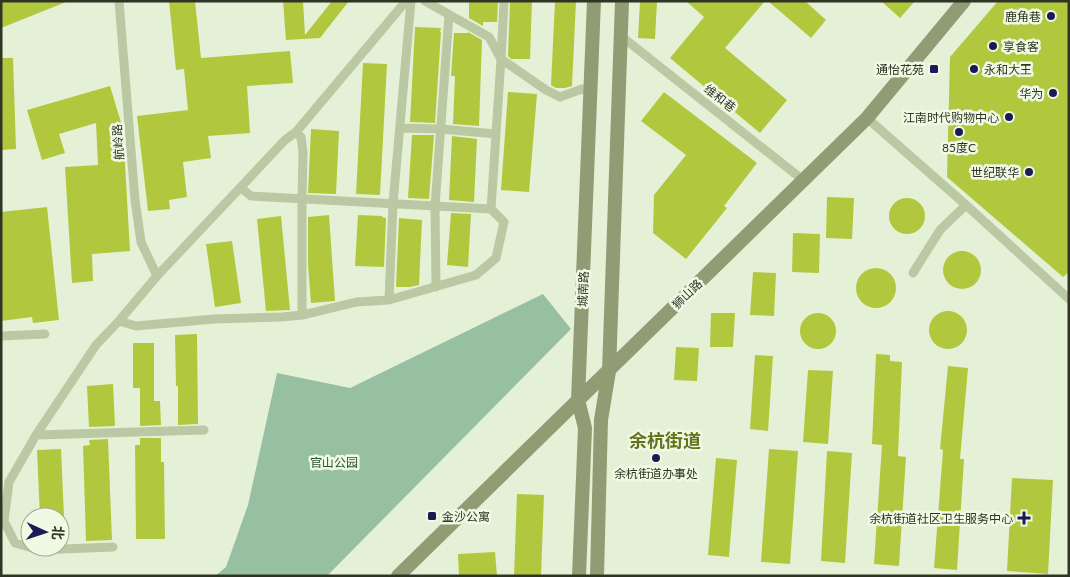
<svg xmlns="http://www.w3.org/2000/svg" width="1070" height="577" font-family="Lato,'Noto Sans SC',sans-serif">
	<rect width="100%" height="100%" fill="#e5f1d7"/>
	<path fill="#97c0a2" d="M543,294l28,35 -244,247h-112l11,-9 22,-62 29,-132 73,15z"/>
	<path fill="#b1c83e" d="M1,1h65v1l-65,26z
		M169,1h26l6,57 89,-7 3,32 -46,3 3,47 -42,3 3,22 -28,4 4,35 -18,3 1,9 -22,2 -11,-95 51,-6 -4,-41 -8,1z
		M283,1h20l2,34 27,-34h17l-29,37 -34,2z
		M469,1h29l-1,21h-14v4l-14,-8z
		M510,1h22l-2,58h-19l-3,-3z
		M555,1h21l-4,85 -7,2h-9l-5,-3z
		M640,1h17l-2,38 -17,-1z
		M686,1h79l-40,47 62,52 -27,33 -90,-75 34,-41z
		M768,1h37l21,19 -15,18z
		M881,1h34l-15,17z
		M998,1h71v271l-6,5 -116,-100 3,-120z
		M415,27l26,1 -1,4h1l-6,91 -25,-1z
		M468,32l14,8 -3,86 -26,-2 2,-48h-4l3,-43h14z
		M1,58h12l3,91 -15,1z
		M363,63l24,1 -7,131 -24,-1z
		M110,86l13,43 7,122 -38,3 1,27 -21,2 -7,-116 33,-2 -2,-42 -37,11 6,19 -23,7 -15,-50z
		M508,92l29,2 -8,98 -28,-2z
		M664,92l93,71 -33,43 3,2 -41,51 -33,-26 1,-38 32,-40 -45,-34z
		M311,129l28,2 -3,63 -28,-1z
		M412,135h22l-5,64 -21,-1z
		M452,136l25,3 -3,63 -25,-2z
		M827,197l27,1 -2,41 -26,-1z
		M889 216a18 18 0 1 1 36 0a18 18 0 1 1-36 0Z
		M47,207l12,113 -26,3 -1,-6 -31,4v-109z
		M451,213l20,1 -3,53 -21,-2z
		M329,215l6,86 -24,2 -3,-38v-48z
		M358,215l24,1v1l4,1 -2,49 -29,-1z
		M281,216l9,94 -24,1 -9,-92z
		M399,218l23,2 -3,65 -9,2h-14z
		M793,233l27,1 -1,39 -27,-1z
		M232,241l9,62 -26,4 -9,-63z
		M943 270a19 19 0 1 1 38 0a19 19 0 1 1-38 0Z
		M856 288a20 20 0 1 1 40 0a20 20 0 1 1-40 0Z
		M753,272l23,1 -2,43 -24,-1z
		M929 330a19 19 0 1 1 38 0a19 19 0 1 1-38 0Z
		M800 331a18 18 0 1 1 36 0a18 18 0 1 1-36 0Z
		M711,313h24l-2,34h-23z
		M197,334l1,90 -20,1v-39h-2l-1,-51z
		M133,343h21v58h6l1,24 -21,1v-38h-7z
		M676,347l23,1 -2,33 -23,-1z
		M876,354l14,1v6l12,1 -4,94 8,1 -7,109 -25,-2 8,-119 -10,-1z
		M755,355l18,1 -5,75 -18,-2z
		M948,366l20,2 -8,91h4l-7,111 -23,-2 9,-118 -3,-1z
		M808,370l25,1 -5,73 -25,-2z
		M113,384l2,42 -26,1 -2,-41z
		M140,438h21v24h3l1,77h-29l-1,-94h5z
		M108,439l4,101 -26,1 -3,-95 7,-1 -1,-5z
		M61,449l3,68h-24l-3,-67z
		M769,449l29,2 -8,113 -29,-2z
		M827,451l25,2 -7,110 -24,-2z
		M716,458l21,2 -8,97 -21,-2z
		M1012,478l41,2 -5,94 -41,-3z
		M517,494l27,1 -3,81h-27z
		M495,552l2,24h-38l-1,-22z"/>
	<g fill="none" stroke-linecap="round" stroke-linejoin="round">
		<path stroke="#bac9a3" stroke-width="9" d="M119,1l16,199 6,42 16,34
			M425,1l64,36 12,22 -10,150
			M504,1l-3,58 45,31 14,7 22,-8 10,4
			M621,36l182,144
			M867,118l99,87 103,94
			M400,128l41,1 55,5
			M241,188l10,8 240,13 13,13 -8,36 -20,17 -87,25 -33,2 -54,13
			M913,273l27,-43 26,-25
			M436,287l-1,-81 14,-191
			M389,300l4,-97 18,-202
			M119,321l17,5 78,-7 68,-2 20,-2v-116l1,-47 -2,-15 -5,-5
			M1,336l44,-2
			M36,435l168,-5
			M113,547l-74,3 -24,-7 -11,-22 5,-39 27,-47 60,-90 23,-24 38,-45 128,-136 11,-8 110,-131"/>
		<path stroke="#919c74" stroke-width="14" d="M398,576l469,-458 97,-117
			M579,576l6,-148 -7,-28 16,-399
			M597,576l4,-156 8,-49 13,-370"/>
	</g>
	<g fill="#1a1b56" stroke="#eff9e3" stroke-width="2">
		<circle cx="1051" cy="16" r="5"/>
		<circle cx="993" cy="46" r="5"/>
		<rect x="929" y="64" width="10" height="10" rx="2.5"/>
		<circle cx="974" cy="69" r="5"/>
		<circle cx="1053" cy="93" r="5"/>
		<circle cx="1009" cy="117" r="5"/>
		<circle cx="959" cy="132" r="5"/>
		<circle cx="1029" cy="172" r="5"/>
		<circle cx="656" cy="458" r="5"/>
		<rect x="427" y="511" width="10" height="10" rx="2.5"/>
		<path d="M1021.5 510.5h5v5h5v5h-5v5h-5v-5h-5v-5h5z"/>
	</g>
	<g text-anchor="middle" dominant-baseline="central" stroke-width="5" stroke-linejoin="round" paint-order="stroke">
		<g font-size="12" fill="#303425" stroke="#eff9e3" text-anchor="end">
			<text x="1041" y="16">鹿角巷</text>
			<text x="1003" y="46" text-anchor="start">享食客</text>
			<text x="924" y="69">通怡花苑</text>
			<text x="984" y="69" text-anchor="start">永和大王</text>
			<text x="1043" y="93">华为</text>
			<text x="999" y="117">江南时代购物中心</text>
			<text x="959" y="147" text-anchor="middle">85度C</text>
			<text x="1019" y="172">世纪联华</text>
			<text x="656" y="473" text-anchor="middle">余杭街道办事处</text>
			<text x="442" y="516" text-anchor="start">金沙公寓</text>
			<text x="1013" y="518">余杭街道社区卫生服务中心</text>
		</g>
		<g font-size="12" fill="#303425" stroke="#eff9e3">
			<text transform="translate(720 98) rotate(38)">维和巷</text>
			<text transform="translate(118 142) rotate(-94)">航岭路</text>
			<text transform="translate(583 289) rotate(-88)">城南路</text>
			<text transform="translate(687 294) rotate(-44)">狮山路</text>
		</g>
		<g font-size="12" fill="#295235" stroke="#eff9e3">
			<text x="334" y="462">官山公园</text>
		</g>
		<g font-size="18" font-weight="bold" fill="#64731b" stroke="#eff9e3">
			<text x="665" y="440">余杭街道</text>
		</g>
	</g>
	<rect width="1070" height="577" fill="none" stroke="#303425" stroke-width="5"/>
	<g transform="translate(45 532) rotate(93)"><circle r="24" fill="#eff9e3" stroke="#a3aa97"/>
	<path d="M0-4L9 19L0 12L-9 19Z" fill="#1a1b56"/>
	<text y="-8" font-size="14" font-weight="bold" text-anchor="middle" fill="#303425">北</text>
	</g>
</svg>
